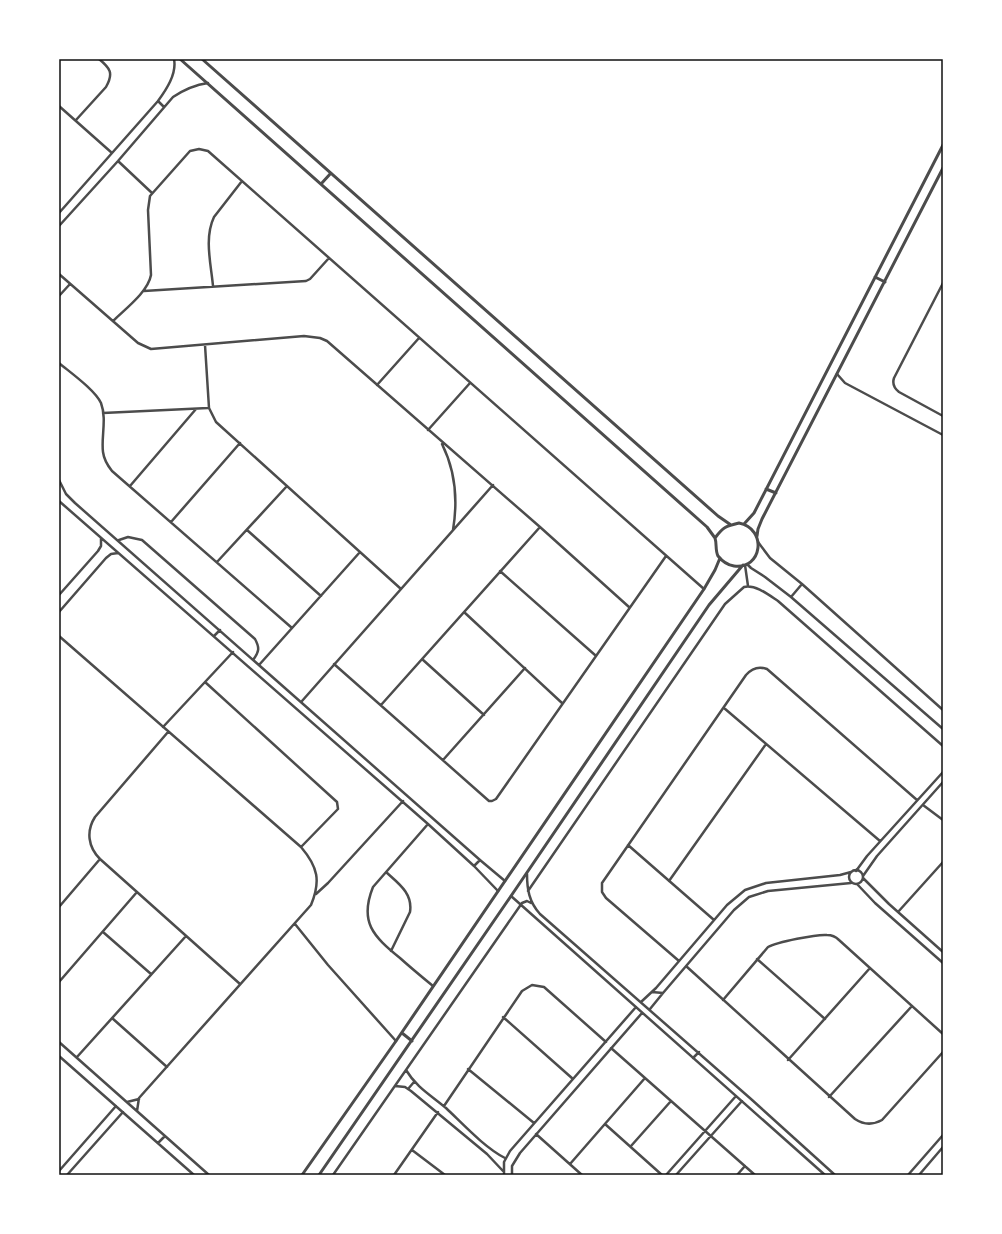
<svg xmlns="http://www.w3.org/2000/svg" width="1002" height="1234" font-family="'Nunito Sans',sans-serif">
	<rect width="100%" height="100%" fill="#fff"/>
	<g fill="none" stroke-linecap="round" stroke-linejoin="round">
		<path stroke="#4c4c4c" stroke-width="2.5" d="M158,101l6,6
			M59,106l53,47
			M76,120l30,-33c8,-14 4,-19 -7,-28
			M118,161l34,32
			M59,213l99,-112c8,-11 19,-27 16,-42
			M59,226l59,-65 55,-64c12,-8 21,-12 35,-14
			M59,274l79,69 13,6 153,-13 16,2 7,3 213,186 89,80
			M943,283l-49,95c-2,6 0,10 5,14l44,24
			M213,286c-2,-22 -9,-48 1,-69l28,-36
			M144,291l162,-10 4,-2 19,-21
			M59,296l11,-12
			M113,321c12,-12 35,-29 38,-46l-3,-65 2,-14 40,-45 9,-2 9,2 496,438
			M205,345l4,63 7,14 185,167
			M59,363c12,10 36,27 42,40 6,16 0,34 2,49 1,8 5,14 9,19l180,157
			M837,374l8,9 98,52
			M377,385l42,-47
			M103,413l105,-5
			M428,430l42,-47
			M442,444c14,28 16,56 11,86
			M59,480l7,14 9,9 405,357 25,21
			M130,486l66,-77
			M59,501l369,323 46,42 24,25
			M171,522l69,-79
			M247,530l74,66
			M119,540l9,-3 14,3 113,99c5,9 4,13 -2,21
			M758,542l12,16 32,26 141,126
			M217,562l70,-76
			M747,564l4,4 14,9 26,20 152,132
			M745,565l3,21
			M500,571l95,84
			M59,595l39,-44 3,-5v-8
			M791,597l11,-13
			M59,612l47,-54 5,-4 7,-1
			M464,612l98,91
			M59,636l242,211c17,20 20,34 10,58l-172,193 -2,13
			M214,636l6,-6
			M422,659l62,56
			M334,664l155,137h3l4,-2 170,-243
			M259,665l101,-113
			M205,682l132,120 1,7 -37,38
			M302,701l191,-216
			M381,705l159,-178
			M724,708l156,133
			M163,727l70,-75
			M168,732l-73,85c-9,14 -7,30 5,42l140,125
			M443,760l82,-92
			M923,805l20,15
			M428,824l-55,63c-14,35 0,49 27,71 11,10 22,19 33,28
			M628,845l86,75
			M474,866l6,-6
			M849 877a7 7 0 1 1 14 0a7 7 0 1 1-14 0Z
			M856,871l11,-15 76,-84
			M386,872c12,11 27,21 24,40l-19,39
			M527,874c0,15 2,28 13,40l211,185 84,76
			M863,876l14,-20 66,-74
			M863,878l26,26 54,48
			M669,881l97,-137
			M857,884l18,19 68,60
			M528,891l197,-287 19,-17c11,-3 25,8 34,14l165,145
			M316,894l12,-11 75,-82
			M511,896l314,279
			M59,907l41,-48
			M898,912l45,-50
			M295,924l33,41 68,76
			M103,932l48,42
			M757,959l68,60
			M679,961l-73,-63 -4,-6v-9l144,-208c6,-7 13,-9 21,-6l150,131
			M686,966l169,153c9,6 18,6 27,1l61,-68
			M59,982l78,-90
			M652,992l11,1 71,-83 15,-13 19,-6 83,-8
			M723,1000l45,-53c9,-5 49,-13 59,-12 5,0 9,2 12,5l104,94
			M641,1002l15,-14 71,-83 18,-15 21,-7 74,-8 11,-3
			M650,1009l13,-16
			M503,1017l70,62
			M112,1018l55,49
			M59,1042l150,133
			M611,1048l144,127
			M59,1056l135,119
			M77,1057l109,-121
			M693,1058l6,-6
			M788,1060l82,-92
			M468,1069l66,54
			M406,1070c10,17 26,26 40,38 17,16 39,40 59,50
			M395,1086l10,1 6,4 76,63 16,17
			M408,1089l6,-7
			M829,1097l83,-91
			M127,1102l12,-3
			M444,1106l78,-115 10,-6 12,2 62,55
			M605,1124l57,51
			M536,1134l46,41
			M158,1143l7,-7
			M631,1146l40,-45
			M412,1150l33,25
			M570,1164l75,-86
			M59,1171l57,-65
			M67,1175l56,-63
			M333,1175l189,-272 5,-2 4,2
			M394,1175l44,-63
			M504,1175v-13l6,-11 126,-144
			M512,1175v-9l8,-13 122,-140
			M666,1175l70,-79
			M676,1175l66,-74
			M737,1175l8,-9
			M908,1175l35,-40
			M919,1175l24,-28"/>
		<path stroke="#4c4c4c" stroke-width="3" d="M180,59l527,468 8,11
			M202,59l516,457 13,9
			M321,184l10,-11
			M875,277l10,5
			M766,489l10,4
			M739,523c29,6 23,47 -5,43 -7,-1 -12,-5 -16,-10 -3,-6 -1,-12 -3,-18 8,-11 11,-12 24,-15z
			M744,524l10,-11 189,-368
			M757,536l1,-7 4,-10 181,-351
			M402,1033l10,8
			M302,1175l94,-134 308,-452 11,-19 5,-12
			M319,1175l192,-279 198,-291 34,-40"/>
	</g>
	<rect width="1002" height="1234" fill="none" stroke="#ffffff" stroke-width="120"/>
	<rect x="60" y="60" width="882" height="1114" fill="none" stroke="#111" stroke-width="1.5"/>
</svg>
